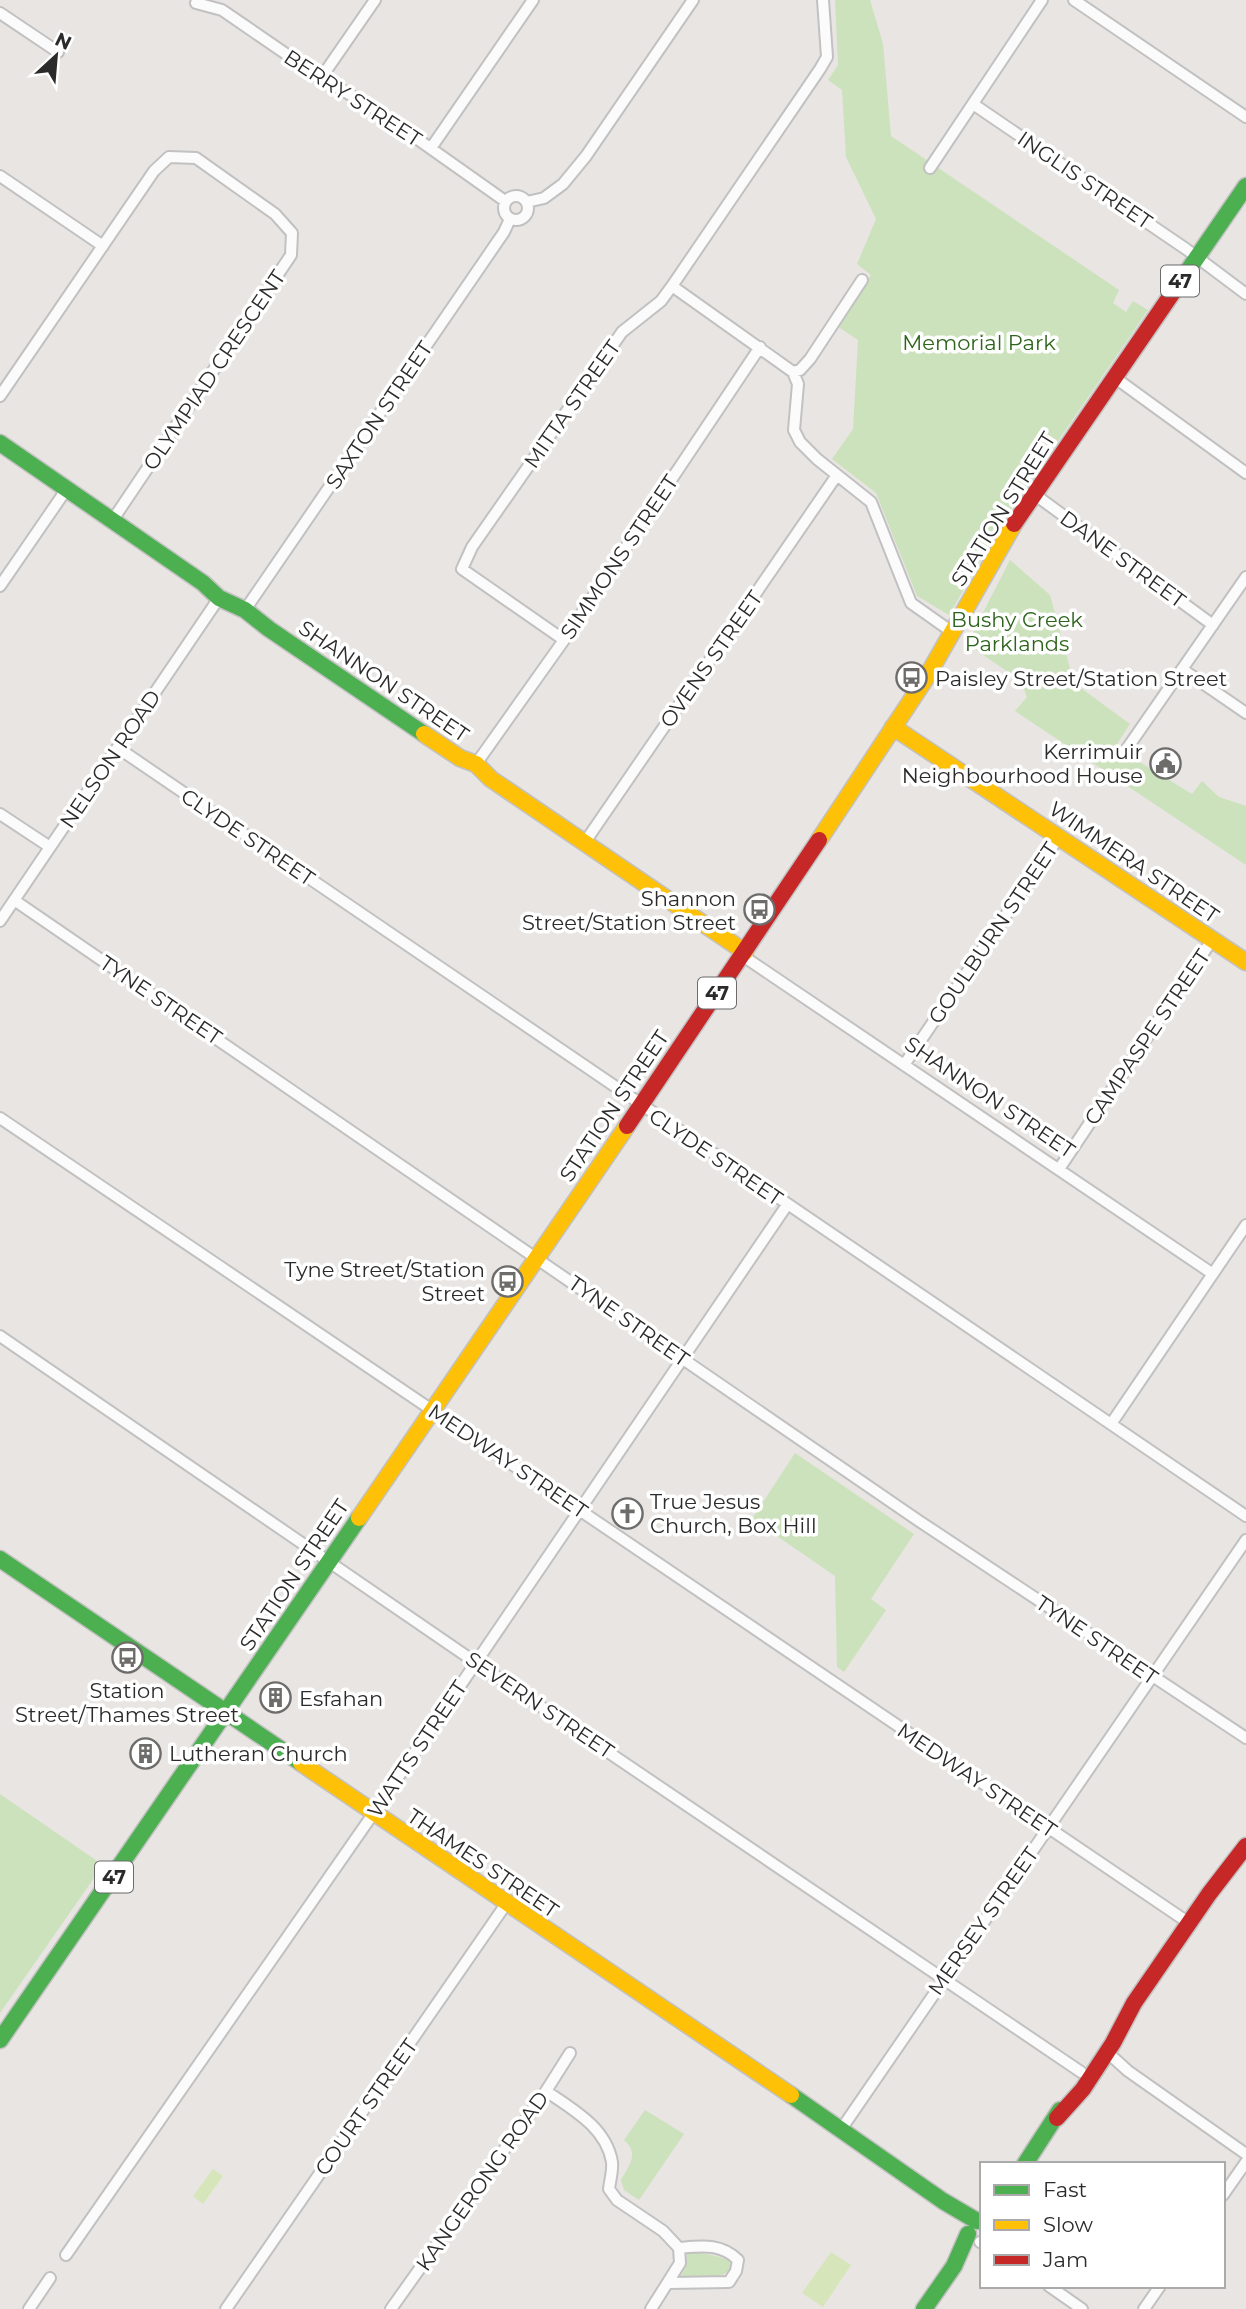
<svg xmlns="http://www.w3.org/2000/svg" width="1246" height="2309" font-family="Montserrat,sans-serif">
	<rect width="100%" height="100%" fill="#e8e5e2"/>
	<path fill="#cce2bc" d="M835,0h35l13,44 8,92 228,154 -6,13 13,9 7,-11 15,9 -145,211 -54,94 -32,-19 -41,-103 -44,-34 21,-30 5,-89 -21,-14 34,-51 -14,-11 19,-45 -30,-62 -4,-67 -14,-10 10,-15z
		M1010,560l40,35 24,88 56,41 -15,23 77,47 10,-13 17,16 27,9v59l-231,-154 12,-14 -7,-17 -53,-36z
		M795,1453l119,81 -43,65 15,11 -42,62 -7,-5 -2,-91 -83,-57z
		M0,1794l103,71 -103,148z
		M645,2110l39,24 -45,66 -15,-10 -3,-10c8,-15 19,-26 3,-40z
		M691,2250l40,10 1,9 -13,8 -38,-1 5,-9 1,-16z"/>
	<path fill="#d6e6ba" d="M213,2169l10,7 -20,28 -10,-8z
		M831,2252l20,13 -28,42 -21,-14z"/>
	<g fill="none" stroke-linecap="round" stroke-linejoin="round">
		<defs>
			<path id="street" d="M1074,0l172,117
				M196,3l26,7 99,68 54,31 130,92
				M0,13l58,39
				M321,78l54,-78
				M973,104l213,145 60,45
				M431,148l102,-148
				M930,168l112,-168
				M0,176l103,70
				M504 208a12 12 0 1 1 24 0a12 12 0 1 1-24 0Z
				M527,202l17,-4 19,-14 23,-28 107,-156
				M672,286l121,86 5,12 -4,46 6,12 17,17 54,43 40,101 41,29
				M793,372l7,-2 10,-11 52,-79
				M1114,377l132,96
				M0,396l154,-225 15,-14 27,1 79,56 17,19 -1,22 -179,266
				M1034,494l179,131
				M0,586l66,-96
				M245,610l259,-378 6,-13
				M564,640l-102,-71 10,-22 150,-215 39,-31 11,-15 148,-217 7,-12 -4,-57
				M1182,669l64,44
				M118,748l1128,768
				M1126,750l120,-173
				M476,764l88,-124 196,-293
				M0,814l50,33
				M585,842l252,-367
				M14,900l905,621 327,217
				M0,921l219,-323
				M743,956l470,318
				M904,1065l155,-228
				M0,1118c397,267 791,538 1189,805
				M1059,1169l153,-229
				M0,1336l475,326 606,410
				M1111,1424l135,-199
				M1107,2052l21,19 118,83
				M546,2091c26,18 60,36 66,71 1,9 -2,18 -3,27l8,11 46,31 16,17 1,15 -29,46
				M840,2131l406,-591
				M1223,2195l23,-33
				M980,2242l2,1
				M66,2255l307,-441 414,-609
				M669,2283l60,-1 7,-11 2,-11c-17,-17 -36,-14 -59,-12
				M1049,2286l33,23
				M29,2309l21,-31
				M226,2309l280,-405
				M391,2309l155,-218 24,-38
				M1144,2309l16,-23"/>
			<path id="fast" d="M1178,285l68,-99
				M0,443l203,140 16,15 26,12 24,19 155,105
				M0,1559l301,204
				M0,2040l359,-522
				M791,2095l152,106 34,20
				M1025,2164l35,-54
				M924,2309l30,-43 14,-32"/>
			<path id="slow" d="M893,727l353,235
				M424,734l36,24 16,6 15,15 254,173
				M819,840l107,-162 88,-154
				M359,1518l268,-392
				M301,1763l490,332"/>
			<path id="jam" d="M1014,524l164,-239
				M627,1126l192,-286
				M1057,2118l26,-29 30,-46 21,-40 75,-109 37,-48"/>
		</defs>
		<use href="#street" stroke="#c2c1c2" stroke-width="14"/>
		<use href="#fast" stroke="#c2c1c2" stroke-width="19"/>
		<use href="#slow" stroke="#c2c1c2" stroke-width="19"/>
		<use href="#jam" stroke="#c2c1c2" stroke-width="19"/>
		<use href="#street" stroke="#fcfbfb" stroke-width="10"/>
		<use href="#fast" stroke="#4caf50" stroke-width="16"/>
		<use href="#slow" stroke="#ffc107" stroke-width="16"/>
		<use href="#jam" stroke="#c62828" stroke-width="16"/>
	</g>
	<defs>
		<symbol id="bus-ring" viewBox="-11 -11 22 22"><circle r="9.5" fill="#fff" stroke="#6d6c6b" stroke-width="1.5"/><path d="M-5-6H5V4H4V6H2V4H-2V6H-4V4H-5ZM-3.5-4V0h7V-4ZM-3.5 1.2v1.5H-2V1.2ZM2 1.2v1.5H3.5V1.2Z" fill="#6d6c6b"/></symbol>
		<symbol id="civic-ring" viewBox="-11 -11 22 22"><circle r="9.5" fill="#fff" stroke="#6d6c6b" stroke-width="1.5"/><path d="M-.6-6.5H3V-4.5H.6V-3L4-1V1h2V6H-6V1h2V-1L-.6-3ZM-1.2 2.5V6h2.4V2.5Z" fill="#6d6c6b"/></symbol>
		<symbol id="church-ring" viewBox="-11 -11 22 22"><circle r="9.5" fill="#fff" stroke="#6d6c6b" stroke-width="1.5"/><path d="M-1.2-6h2.4v3.5h3.3v2.4h-3.3V6h-2.4V-.1h-3.3v-2.4h3.3Z" fill="#6d6c6b"/></symbol>
		<symbol id="building-ring" viewBox="-11 -11 22 22"><circle r="9.5" fill="#fff" stroke="#6d6c6b" stroke-width="1.5"/><path d="M-4-6H4V6H1V3H-1V6H-4ZM-2.5-4.3h1.7v1.8h-1.7ZM.8-4.3h1.7v1.8H.8ZM-2.5-1h1.7V.8h-1.7ZM.8-1h1.7V.8H.8Z" fill="#6d6c6b"/></symbol>
	</defs>
	<g fill-rule="evenodd">
		<use href="#bus-ring" x="894" y="660" width="35" height="35"/>
		<use href="#civic-ring" x="1148" y="746" width="35" height="35"/>
		<use href="#bus-ring" x="742" y="892" width="35" height="35"/>
		<use href="#bus-ring" x="490" y="1264" width="35" height="35"/>
		<use href="#church-ring" x="610" y="1496" width="35" height="35"/>
		<use href="#bus-ring" x="110" y="1640" width="35" height="35"/>
		<use href="#building-ring" x="258" y="1680" width="35" height="35"/>
		<use href="#building-ring" x="128" y="1736" width="35" height="35"/>
	</g>
	<g text-anchor="middle" dominant-baseline="central" stroke-width="7" stroke-linejoin="round" paint-order="stroke">
		<g fill="#fff" stroke="#6b6b6b" stroke-width="2">
			<rect x="1161" y="265.5" width="38" height="31" rx="5"/>
			<rect x="698" y="977.5" width="38" height="31" rx="5"/>
			<rect x="95" y="1861.5" width="38" height="31" rx="5"/>
		</g>
		<g font-size="19" font-weight="bold" fill="#2b2b2b">
			<text x="1180" y="281">47</text>
			<text x="717" y="993">47</text>
			<text x="114" y="1877">47</text>
		</g>
		<g font-size="21" fill="#2b2b2b" stroke="#fff">
			<text transform="translate(353 98) rotate(33)">BERRY STREET</text>
			<text transform="translate(1085 180) rotate(34)">INGLIS STREET</text>
			<text transform="translate(214 370) rotate(-56)">OLYMPIAD CRESCENT</text>
			<text transform="translate(572 404) rotate(-55)">MITTA STREET</text>
			<text transform="translate(379 415) rotate(-56)">SAXTON STREET</text>
			<text transform="translate(1003 509) rotate(-58)">STATION STREET</text>
			<text transform="translate(619 557) rotate(-56)">SIMMONS STREET</text>
			<text transform="translate(1123 559) rotate(36)">DANE STREET</text>
			<text transform="translate(711 659) rotate(-55)">OVENS STREET</text>
			<text transform="translate(384 681) rotate(34)">SHANNON STREET</text>
			<text transform="translate(110 759) rotate(-56)">NELSON ROAD</text>
			<text transform="translate(248 837) rotate(34)">CLYDE STREET</text>
			<text transform="translate(1134 862) rotate(34)">WIMMERA STREET</text>
			<text transform="translate(993 933) rotate(-56)">GOULBURN STREET</text>
			<text transform="translate(161 1000) rotate(34)">TYNE STREET</text>
			<text transform="translate(1147 1037) rotate(-56)">CAMPASPE STREET</text>
			<text transform="translate(990 1097) rotate(34)">SHANNON STREET</text>
			<text transform="translate(614 1106) rotate(-56)">STATION STREET</text>
			<text transform="translate(716 1157) rotate(34)">CLYDE STREET</text>
			<text transform="translate(629 1321) rotate(35)">TYNE STREET</text>
			<text transform="translate(508 1461) rotate(34)">MEDWAY STREET</text>
			<text transform="translate(294 1575) rotate(-56)">STATION STREET</text>
			<text transform="translate(1097 1640) rotate(34)">TYNE STREET</text>
			<text transform="translate(540 1705) rotate(34)">SEVERN STREET</text>
			<text transform="translate(417 1749) rotate(-56)">WATTS STREET</text>
			<text transform="translate(977 1780) rotate(34)">MEDWAY STREET</text>
			<text transform="translate(483 1863) rotate(34)">THAMES STREET</text>
			<text transform="translate(983 1921) rotate(-55)">MERSEY STREET</text>
			<text transform="translate(366 2107) rotate(-55)">COURT STREET</text>
			<text transform="translate(482 2181) rotate(-55)">KANGERONG ROAD</text>
		</g>
		<g font-size="21" fill="#2e651d" stroke="#fff">
			<text x="979" y="342">Memorial Park</text>
			<text x="1017" y="619">Bushy Creek<tspan x="1017" dy="24">Parklands</tspan></text>
		</g>
		<g font-size="21" fill="#2b2b2b" stroke="#fff" text-anchor="start">
			<text x="935" y="678">Paisley Street/Station Street</text>
			<text x="1143" y="751" text-anchor="end">Kerrimuir<tspan x="1143" dy="24">Neighbourhood House</tspan></text>
			<text x="736" y="898" text-anchor="end">Shannon<tspan x="736" dy="24">Street/Station Street</tspan></text>
			<text x="485" y="1269" text-anchor="end">Tyne Street/Station<tspan x="485" dy="24">Street</tspan></text>
			<text x="650" y="1501">True Jesus<tspan x="650" dy="24">Church, Box Hill</tspan></text>
			<text x="127" y="1690" text-anchor="middle">Station<tspan x="127" dy="24">Street/Thames Street</tspan></text>
			<text x="299" y="1698">Esfahan</text>
			<text x="169" y="1753">Lutheran Church</text>
		</g>
	</g>
	<rect x="980" y="2162" width="245" height="126" fill="#ffffff" stroke="#aaaaaa" stroke-width="2"/>
	<rect x="994" y="2185" width="35" height="10" fill="#4caf50" stroke="#aaaaaa" stroke-width="2"/>
	<text x="1043" y="2197" font-size="21" fill="#2b2b2b">Fast</text>
	<rect x="994" y="2220" width="35" height="10" fill="#ffc107" stroke="#aaaaaa" stroke-width="2"/>
	<text x="1043" y="2232" font-size="21" fill="#2b2b2b">Slow</text>
	<rect x="994" y="2255" width="35" height="10" fill="#c62828" stroke="#aaaaaa" stroke-width="2"/>
	<text x="1043" y="2267" font-size="21" fill="#2b2b2b">Jam</text>
	<g transform="translate(56 56) rotate(26)" stroke="#ffffff" stroke-width="5" paint-order="stroke">
	<path d="M0-5L12 26L0 18L-12 26Z" fill="#2b2b2b"/>
	<text y="-10" font-size="19" font-weight="bold" text-anchor="middle" fill="#2b2b2b">N</text>
	</g>
</svg>
